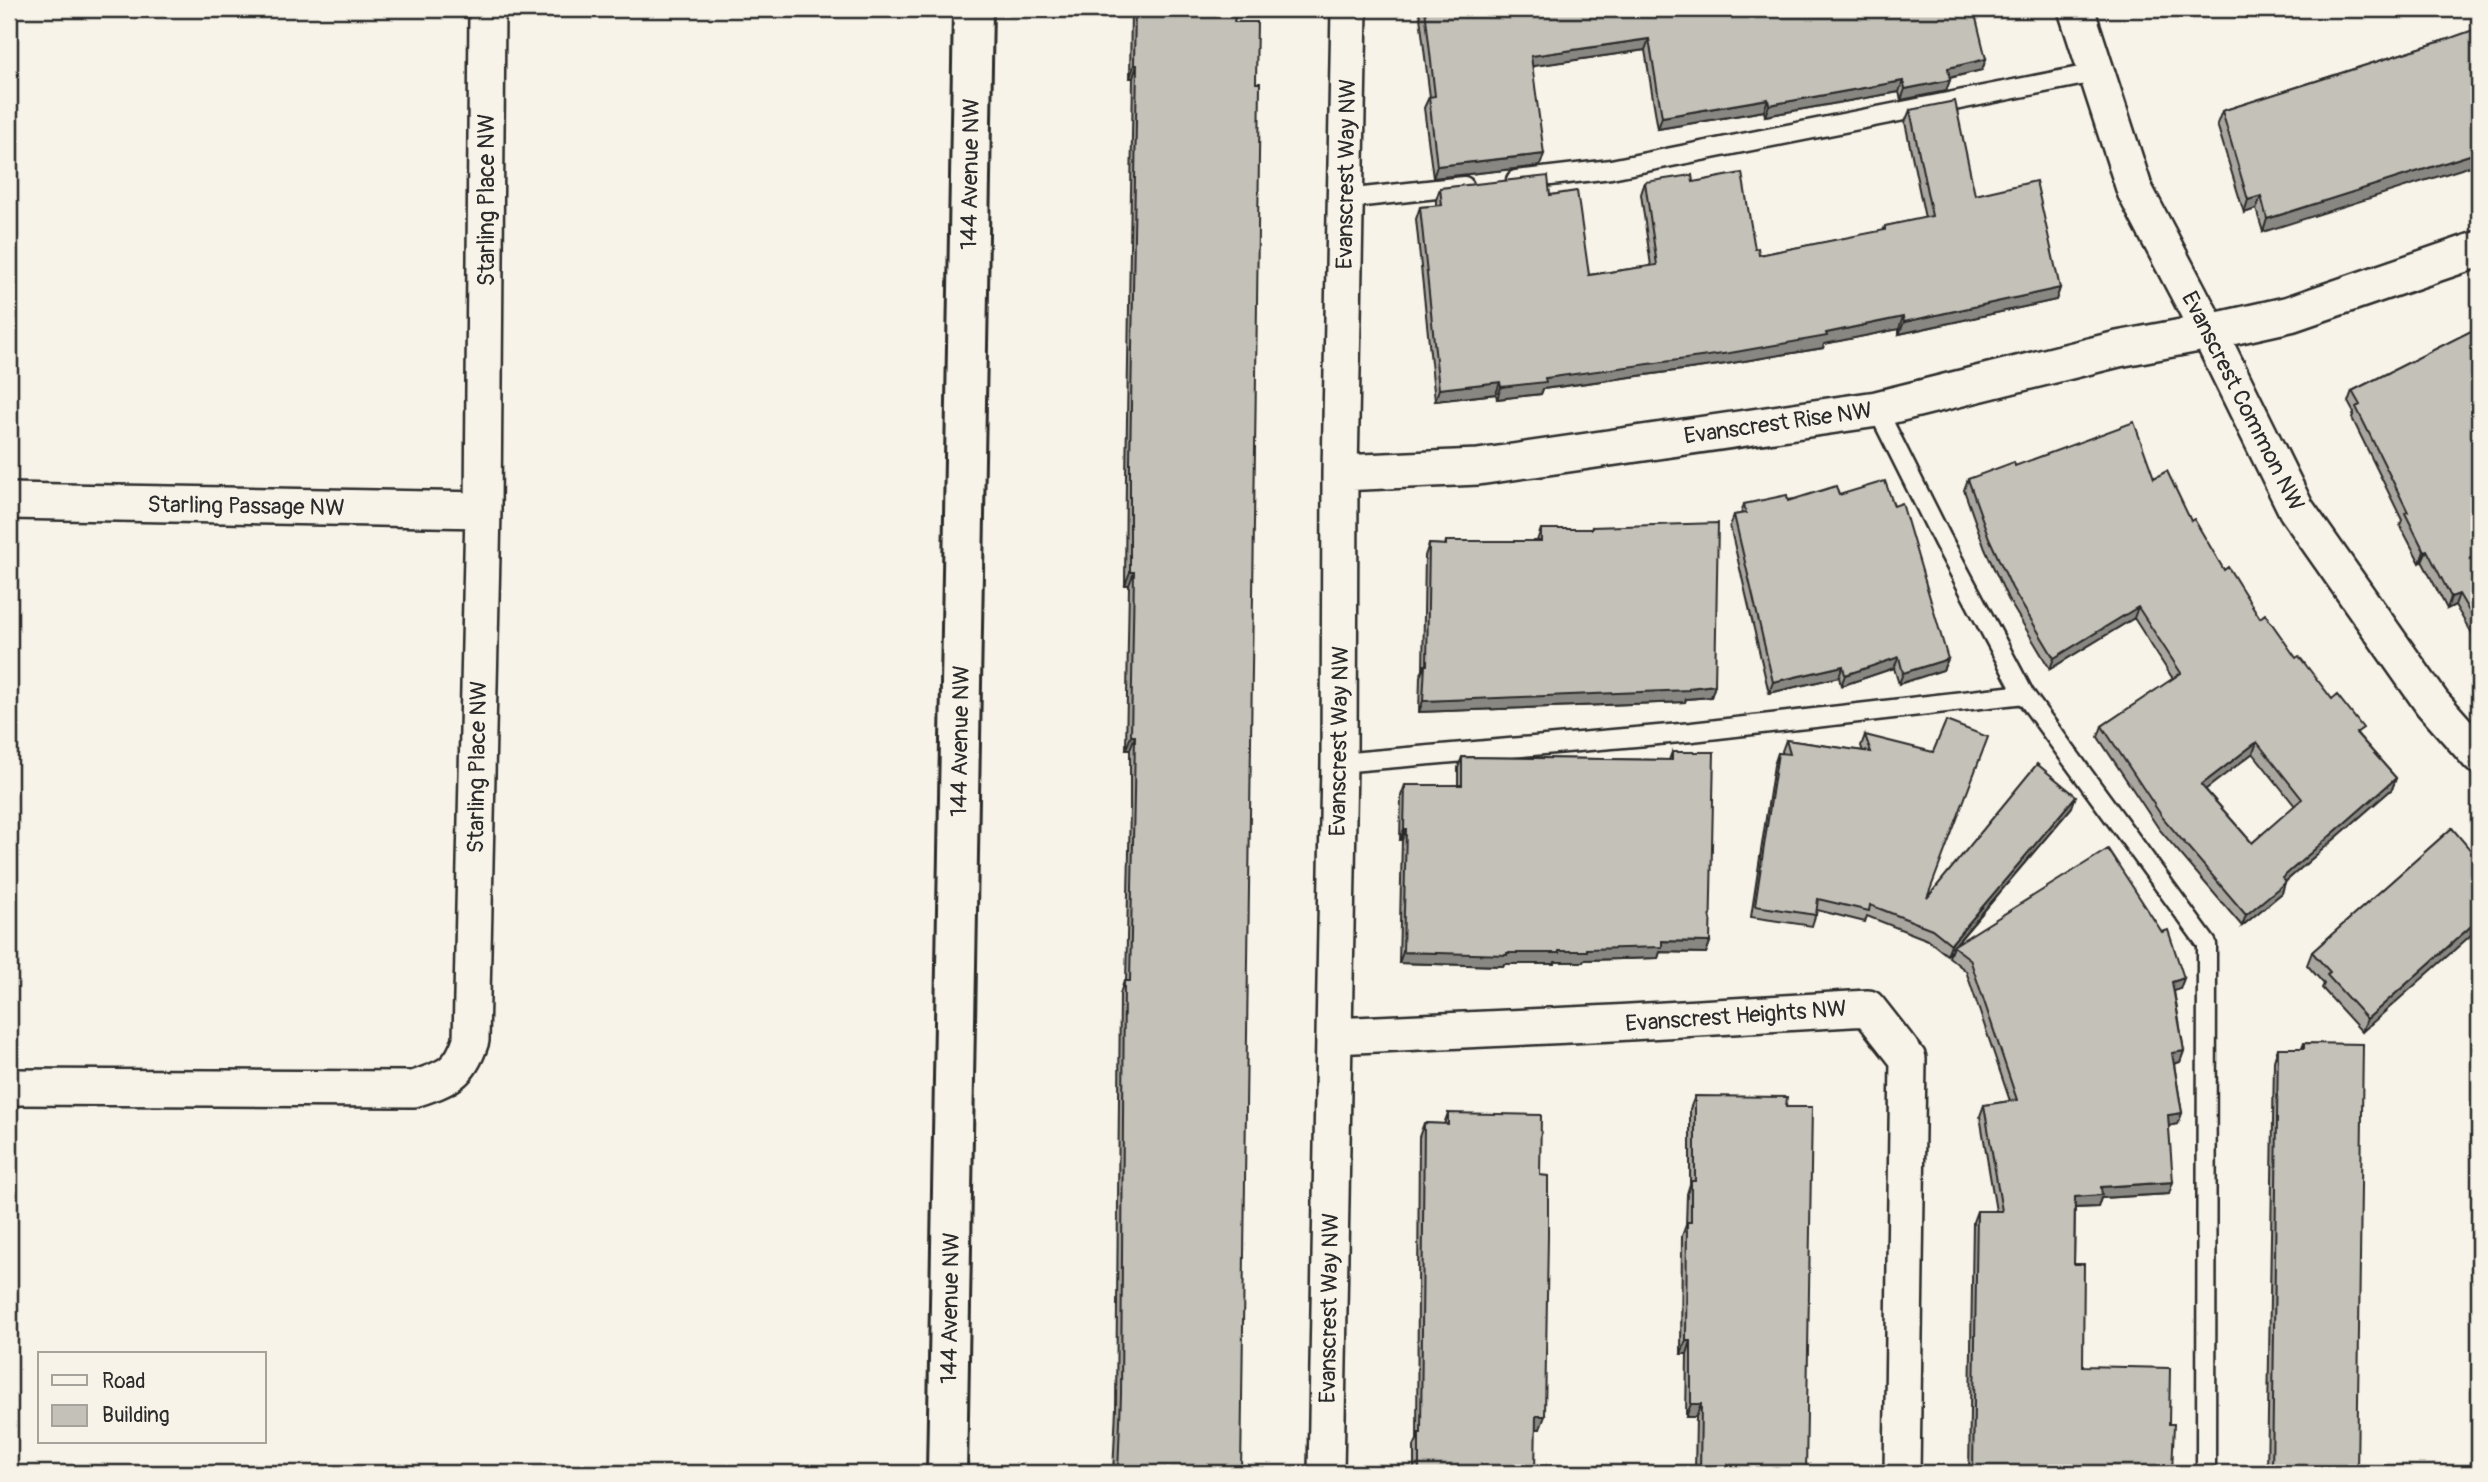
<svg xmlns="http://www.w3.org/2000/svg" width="2488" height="1482" font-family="Pangolin,sans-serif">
	<rect width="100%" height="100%" fill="#f7f3e8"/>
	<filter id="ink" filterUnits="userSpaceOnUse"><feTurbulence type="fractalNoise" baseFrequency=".0143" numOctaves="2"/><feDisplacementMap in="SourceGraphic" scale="14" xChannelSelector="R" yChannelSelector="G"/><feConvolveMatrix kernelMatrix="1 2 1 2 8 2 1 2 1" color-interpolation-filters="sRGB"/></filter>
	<g filter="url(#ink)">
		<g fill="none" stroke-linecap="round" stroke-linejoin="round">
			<defs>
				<path id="service" d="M1516,180l95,-11 484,-96
					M1345,199l119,-13
					M1877,409l66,132 81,153 183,250 -1,529
					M1339,763l353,-31 332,-38"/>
				<path id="minor" d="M2076,9l59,182 74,141 87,177 136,194 47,53
					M1340,473l138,-6 399,-58 241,-60 91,-17 81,-18 189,-65
					M9,501l474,9
					M1334,1036l279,-13 255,-15 40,51 -6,414
					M9,1087l405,2c33,-11 46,-15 57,-49l12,-530 4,-501
					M1326,1473l13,-710 1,-290 9,-464"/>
				<path id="secondary" d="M947,1473l26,-1464"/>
			</defs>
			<use href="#service" stroke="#2b2b2b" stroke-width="23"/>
			<use href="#minor" stroke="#2b2b2b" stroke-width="40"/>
			<use href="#secondary" stroke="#2b2b2b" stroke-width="44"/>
			<use href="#service" stroke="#f7f3e8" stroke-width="18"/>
			<use href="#minor" stroke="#f7f3e8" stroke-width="35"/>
			<use href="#secondary" stroke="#f7f3e8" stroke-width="38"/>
		</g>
		<path fill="#a9a69f" stroke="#2b2b2b" stroke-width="2" fill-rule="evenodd" d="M1131,9h105l-2,13 7,1451h-128l3,-65 4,-414 4,-13h2l4,-173v-59h-4l3,-164h-4l1,-109 7,-398h-3z
			M1419,9h552l15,50 -4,11 -32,8v2l-4,11 -45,9 -2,-8 -134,24 -1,-5 -106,18 -13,-79 -113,16 8,100 -107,12 -9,-70 5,-11h1z
			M2445,40l-182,192 -7,-23 -12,4 -27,-89 5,-13z
			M1910,110l65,85 85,93 -4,12 -157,34v-5l-75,15 -1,4 -97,16 -183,25 -2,5 -44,5 -1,-5 -61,7 -19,-182 4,-12 16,-1v-6l4,-12 110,7 39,80 62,-9 -10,-72 4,-12h48l62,67 4,6 124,-24 2,-5 40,-8 -20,-96z
			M2479,327v319l-24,-41 -8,4 -25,-48 -2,2 -20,-38 2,-5 -50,-102 2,-5 -6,-11 4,-11z
			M2015,466l139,12 37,43 33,49 36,48 36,40 64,79 36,41 -4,11 -107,93 -3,11 -40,33 -83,-97 -61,-92 4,-11 71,-47 -39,-61 -84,51 -42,-70 -23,-50 -21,-59 4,-11zM2253,753l42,53 -43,37 -47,-54z
			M1839,495l109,164 -5,11 -44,14 -5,-16 -53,18 -2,-9 -70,16 -39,-167 4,-11 7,-1 3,-10z
			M1592,527l123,158 -4,12 -25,2 -1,3 -266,10 1,-36 3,-6 2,-114 4,-12 16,1 1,-4h91l4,-12h50z
			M1865,735l62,162 145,-90 -115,136 227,35 -4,11 -6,2 10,60 -4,11 -6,2 8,49 -4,11 -9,2v68l-68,4 -3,9 -23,1 -1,56 9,102 86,58 3,49h-203l4,-251 4,-11h19l-16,-95 4,-11 26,-4 -44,-130 -17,-14 3,-8 -5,6 -19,-15 -61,-24 -2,6 -48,-12 -5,16 -61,-9 23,-152 4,-12 5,1 -1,-3 4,-11 77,11 -2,-5z
			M1672,752l38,190 -4,11 -46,-1 -2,6 -74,2 -1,2h-28v2h-51l-1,2 -104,-3 3,-123h-2l1,-44 4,-11h53v-17l4,-11 207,3z
			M2452,828l-90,204 -40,-44 2,-4 -17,-19 5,-13z
			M2304,1043l53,430h-90l7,-412 4,-13h24z
			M1695,1096l91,11 20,366h-111l1,-56h-10l1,-63h-6l1,-118 4,-11 1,-31 3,-10v-75z
			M1448,1113l92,62v254h-5v44h-121v-27l3,-6 2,-303 5,-14 20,1z
			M2479,1156v11l-3,-1z"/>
		<path fill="#898782" stroke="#2b2b2b" stroke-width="2" d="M1649,39l-4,11 -118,17 4,-11z
			M1986,59l-4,11 -38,9 4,-11z
			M1134,65h3l-4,13h-3z
			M1950,80l-4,11 -45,9 4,-11z
			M1903,81l-4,11 -134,24 4,-11z
			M1768,99l-4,12 -106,18 4,-12z
			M2479,152v12l-5,1 -211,67 4,-13z
			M1544,154l-4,12 -107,12 4,-12z
			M2261,196l-5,13 -12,4 4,-13z
			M2060,288l-4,12 -157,34 5,-12z
			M1903,317l-4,12 -75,15 -1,4 -97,16 -183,25 -2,5 -44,5 4,-12 44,-9 281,-45z
			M1500,382l-4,12 -61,7 4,-12z
			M2427,550l-5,11 -2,2 4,-12z
			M1130,572h4l-5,13h-4z
			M2459,594l-4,11 -8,4 4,-12z
			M2138,607l-4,11 -84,51 4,-11z
			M1899,657l-5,11 -53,18 4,-11z
			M1948,659l-5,11 -44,14 4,-11z
			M1843,666l-4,11 -70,16 4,-11z
			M1715,685l-4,12 -25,2 -1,3 -266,10 4,-11 266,-13z
			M1131,736h4l-5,13h-4z
			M2257,742l-4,11 -56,43 4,-11z
			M2396,778l-4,11 -107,93 -3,11 -40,33 4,-11 36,-37z
			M2076,796l-4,11 -118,139h-1l-1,3 -5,6 4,-11z
			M1404,829h2l-4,11h-2z
			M2479,919v9l-117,104 5,-13z
			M1662,941l48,1 -4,11 -46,-1 -2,6 -74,2 -1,2h-28v2h-51l-1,2 -104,-3 4,-11 104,1 52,-2z
			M2184,978l-4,11 -12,4 4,-11z
			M2184,1051l-4,11 -12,3 4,-12z
			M2182,1113l-4,11 -14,3 4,-12z
			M2173,1182l-4,12 -68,4 -3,9 -27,1 4,-11 26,-10z
			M1686,1341h5l-4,13h-6z
			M1691,1404h10l-5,13h-10z
			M1536,1416h9l-5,13h-9z"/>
		<path fill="#c4c1b9" stroke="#2b2b2b" stroke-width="2" fill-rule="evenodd" d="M1135,9h101l-2,13h23l-1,61h4l-19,1390h-123l3,-78 3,-414h6l4,-186 1,-59h-4l3,-164h-4v-110l7,-397h-3z
			M1425,9h546v1h3l12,49 -38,9 2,12 -45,9 -2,-8 -134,24 -1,-6 -106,18 -13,-78 -118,17 13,98 -107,12 -8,-69 6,-1z
			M2479,28v124l-212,67 -6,-23 -13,4 -26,-89 223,-71z
			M1955,101l20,94 61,-14 24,107 -156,34 -1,-5 -77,16 1,3 -97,17 -185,25 1,4 -45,5 -1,-5 -61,7 -19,-182 22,-2 -2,-17 108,-12 2,19 27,-4 12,84 68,-10 -12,-83 47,-7 1,7 49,-9 13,76 3,-1 1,7 126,-25v-4l47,-10 -22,-106z
			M2479,327v301l-20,-34 -8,3 -24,-47 -3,1 -19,-38 3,-1 -52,-105 4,-2 -8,-14z
			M2134,422l20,56 13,-7 24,50 3,-2 30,51 4,-3 32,51 5,-4 31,44 3,-2 33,43 5,-4 26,33 -7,5 40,45 -114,100 4,4 -40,33 -83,-97 -61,-92 79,-53 -43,-66 -84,51 -42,-70 -23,-50 -21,-59 46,-17 1,4zM2257,742l45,57 -50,44 -51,-58z
			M1885,481l9,25 8,-3 46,156 -45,14 -4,-16 -54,18 -2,-9 -70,16 -39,-167 12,-2 -2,-9 43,-9 1,6 48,-15 3,9z
			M1718,523l-3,162 -26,3v2l-266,11 2,-36h2l2,-121 17,1v-4h95v-12h51v-2z
			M1946,721l42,16 -61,161 110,-134 39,32 -125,148 -19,-15 -62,-24 -1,6 -51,-12 -2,16 -61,-9 23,-153 12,1 -4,-14 85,12 -6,-17 68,17z
			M1672,752h42l-4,190 -48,-1v6l-75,2v2h-28v2h-52v2l-104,-3 3,-123h-2l1,-44h57v-28l210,3z
			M2452,828l27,32v59l-112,100 -40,-44 3,-3 -18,-20z
			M2108,849l54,83 6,-2 16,48 -12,4 12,69 -12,2 10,60 -14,2 5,67 -72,5 1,8 -27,2 -1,67h10l-1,102 87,2 -1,56h5l-2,49h-195v-2h-4l4,-260h25l-18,-106 33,-5 -47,-141 -17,-13z
			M2304,1043l59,1 -6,429h-85l6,-425h26z
			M1695,1096l92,1 -1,10h26l-6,366h-116h10l1,-69h-10v-63h-5l1,-119h4v-41h4z
			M1448,1113l93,2 -1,60 8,1v60l-3,180h-9l-1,57h-116v-40h2l3,-310 24,1z
			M2479,1454v19h-15z"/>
	</g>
	<g text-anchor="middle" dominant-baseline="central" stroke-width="6" stroke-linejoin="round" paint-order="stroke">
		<g font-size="23" fill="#2b2b2b" stroke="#f7f3e8">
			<text transform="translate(970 174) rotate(-89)">144 Avenue NW</text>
			<text transform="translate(1346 174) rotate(-89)">Evanscrest Way NW</text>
			<text transform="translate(486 200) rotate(-90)">Starling Place NW</text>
			<text transform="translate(2243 401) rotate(63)">Evanscrest Common NW</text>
			<text transform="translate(1778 423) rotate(-8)">Evanscrest Rise NW</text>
			<text transform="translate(246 506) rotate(1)">Starling Passage NW</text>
			<text transform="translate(960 741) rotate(-89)">144 Avenue NW</text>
			<text transform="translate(1339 741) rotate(-89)">Evanscrest Way NW</text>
			<text transform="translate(477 767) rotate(-89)">Starling Place NW</text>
			<text transform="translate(1736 1016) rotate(-4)">Evanscrest Heights NW</text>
			<text transform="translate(950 1308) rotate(-89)">144 Avenue NW</text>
			<text transform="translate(1329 1308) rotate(-89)">Evanscrest Way NW</text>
		</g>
	</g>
	<rect width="2488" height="1482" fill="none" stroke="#f7f3e8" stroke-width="35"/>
	<rect x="18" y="18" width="2453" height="1447" fill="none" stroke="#2b2b2b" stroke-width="2.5" filter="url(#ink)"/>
	<rect x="38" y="1352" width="228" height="91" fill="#f7f3e8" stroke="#a5a39c" stroke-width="2"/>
	<rect x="52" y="1375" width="35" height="10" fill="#f7f3e8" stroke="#a5a39c" stroke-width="2"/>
	<text x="102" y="1388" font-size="21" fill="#2b2b2b">Road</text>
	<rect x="52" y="1405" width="35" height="21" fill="#c4c1b9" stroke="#a5a39c" stroke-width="2"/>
	<text x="102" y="1422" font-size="21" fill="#2b2b2b">Building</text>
</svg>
